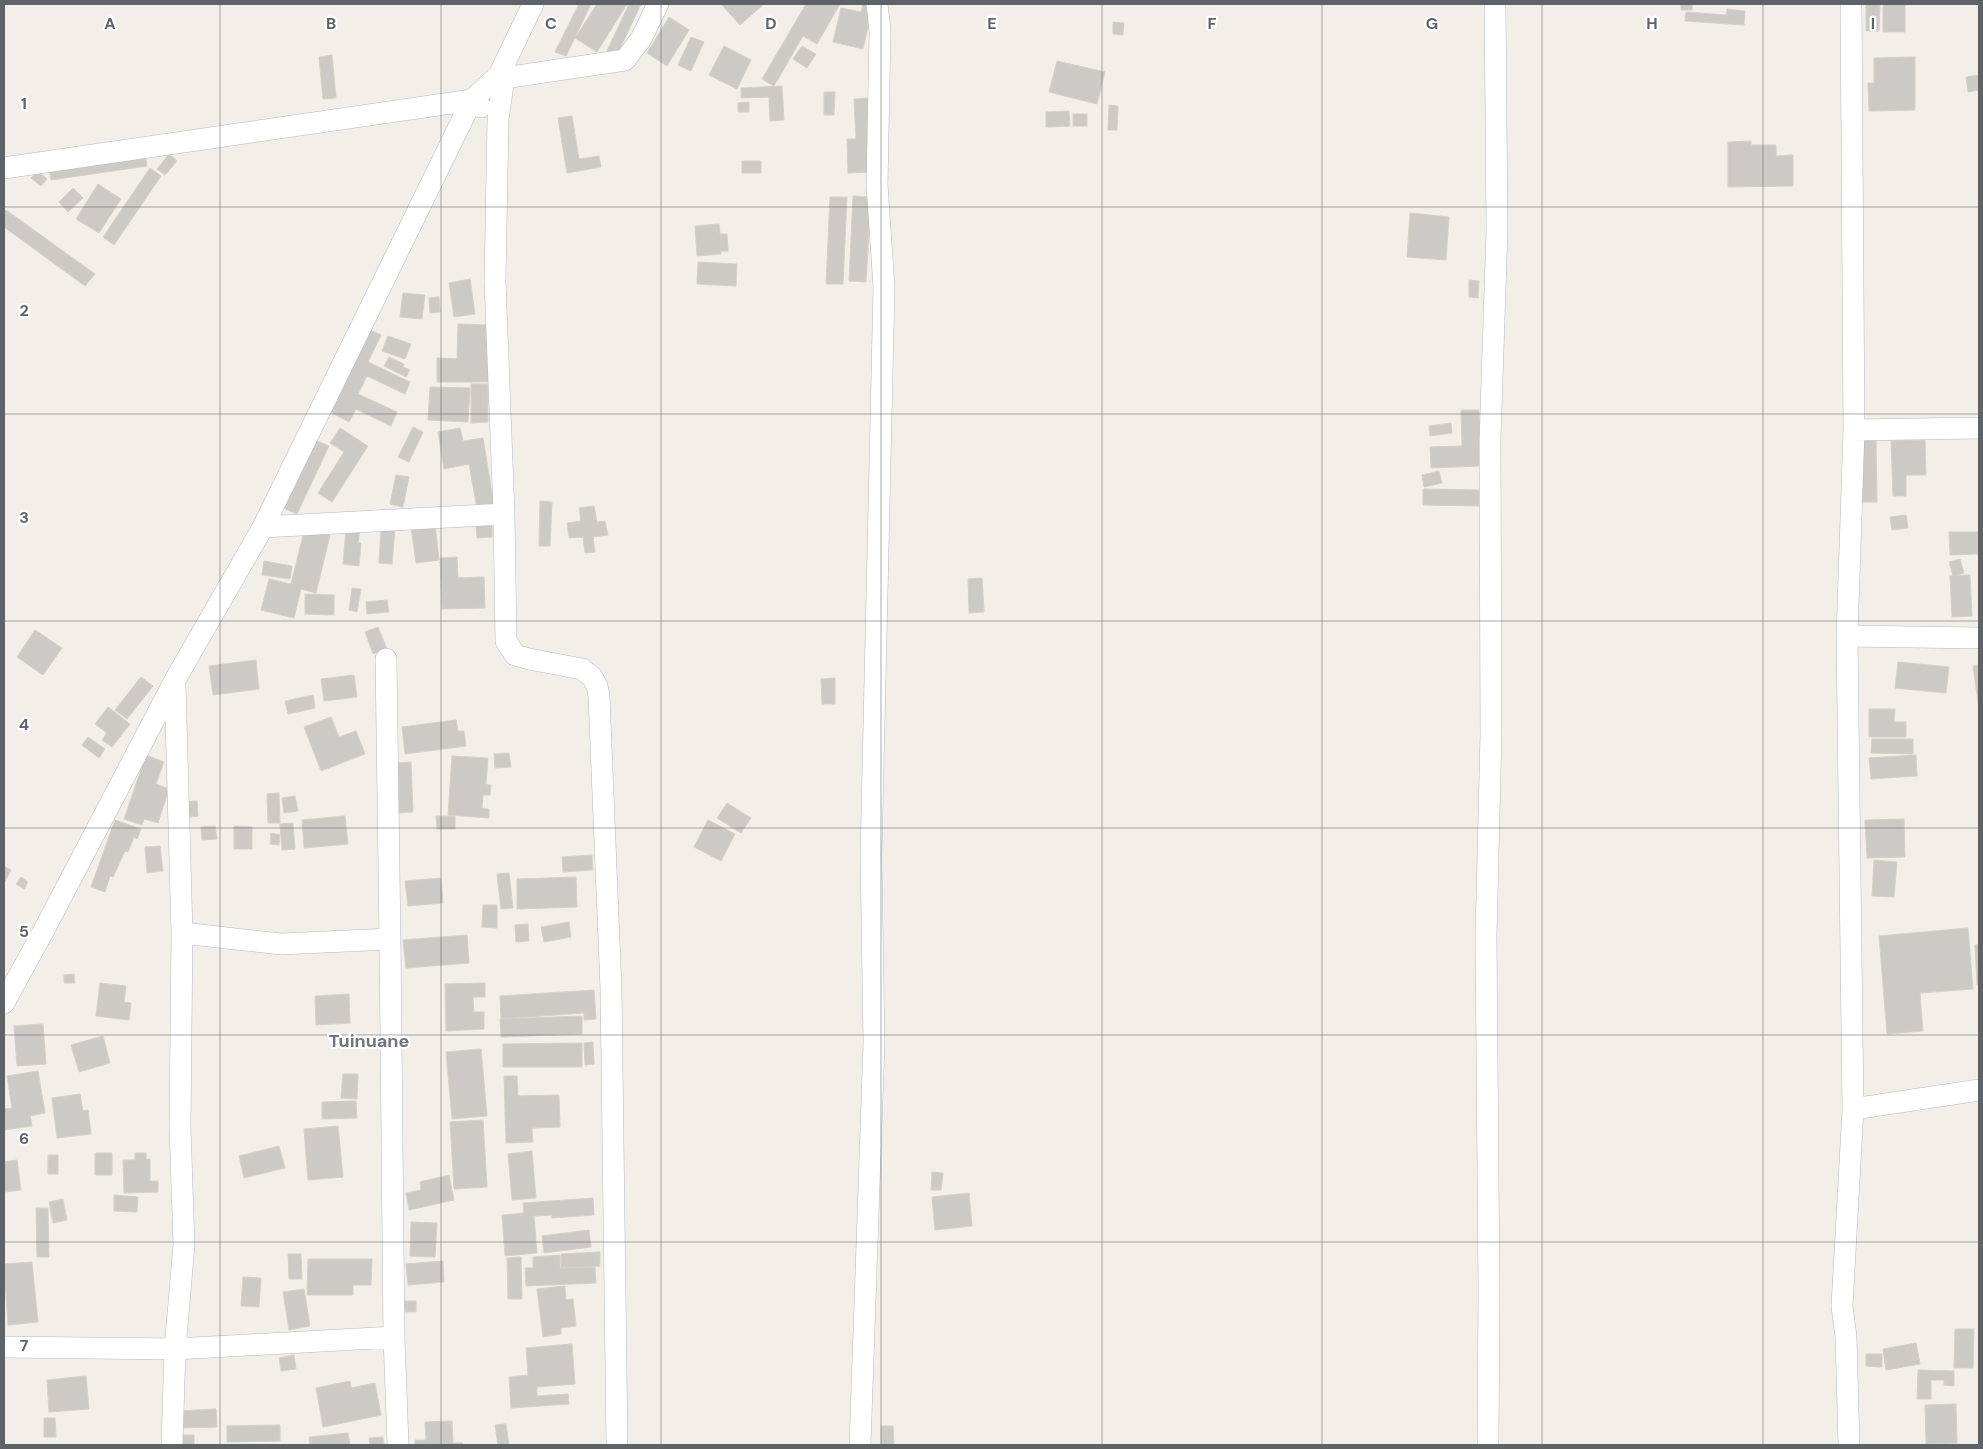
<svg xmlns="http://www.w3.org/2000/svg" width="1983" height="1449" font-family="'DM Sans',sans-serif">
	<rect width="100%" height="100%" fill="#f1efe8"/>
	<path fill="#cccac5" stroke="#d6d1c6" d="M579,4h12l-25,52 -11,-4z
		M597,4h30l-30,48 -22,-14z
		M629,4h12l-24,51 -10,-4z
		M721,4h43l-24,21z
		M806,4h34l-23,40 -14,-8 -29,50 -12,-7z
		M863,4h10l-10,45 -30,-7 8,-34 20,4z
		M1681,4h11v6h-11z
		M1866,4h14l-1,27h-13z
		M1883,4h22v28h-22z
		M1727,9l18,2 -1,14 -59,-4 1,-9 40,3z
		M669,17l20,13 -22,36 -20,-13z
		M1113,22l11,1 -1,12 -10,-1z
		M691,37l13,5 -13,29 -13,-6z
		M724,46l27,14 -14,29 -28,-14z
		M802,46l14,8 -9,14 -14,-9z
		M332,55l4,43 -13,1 -4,-42z
		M1915,57v53l-46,1 -1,-28h6v-25z
		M1057,61l48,11 -8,32 -48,-12z
		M1979,75v15l-11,2 -2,-15z
		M782,86l2,34 -14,1 -1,-24 -28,1v-10z
		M824,92h11l-1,23h-10z
		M869,98l3,74 -24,1 -1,-34h9l-2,-40z
		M749,102v10h-11v-9z
		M1109,105l9,1 -1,24h-9z
		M1069,111l1,15 -24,1v-15z
		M1073,114h14v12h-14z
		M572,116l7,43 20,-3 2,11 -34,6 -9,-55z
		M1751,141v4h25v11l17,-1v31l-65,1v-45z
		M145,154l2,12 -96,14 -2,-12z
		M169,154l8,7 -12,14 -8,-6z
		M742,161h19v12h-19z
		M150,168l11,8 -47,69 -11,-8z
		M38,171l9,8 -6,7 -10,-8z
		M98,184l23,15 -22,34 -23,-14z
		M73,188l10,10 -15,14 -9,-10z
		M853,196l18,1 -5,85 -17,-1z
		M830,197h17l-4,87h-17z
		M6,210l89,64 -10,12 -81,-59v-15z
		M1410,213l39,4 -3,43 -39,-3z
		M719,224l1,10h7l1,17h-7v3l-24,2 -2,-30z
		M698,262l39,2 -1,22 -39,-2z
		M470,279l5,35 -21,3 -5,-34z
		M1469,280l10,1 -1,17 -9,-1z
		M403,293l22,2 -3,24 -22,-2z
		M439,297l1,15 -10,1 -1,-15z
		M458,324l29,1v40h3v17h-53v-24l20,1z
		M370,330l11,5 -13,27 42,20 -5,12 -38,-18 -9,18 39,18 -6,14 -35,-17 -7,13 -19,-10z
		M388,336l23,8 -6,15 -23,-8z
		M389,357l15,7 -1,3 7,3 -4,7 -22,-11z
		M471,384h17v38l-17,1z
		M430,387l40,1 -2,34 -40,-2z
		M1461,410h18l1,56 -49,2 -1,-21 32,-1z
		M1451,423l1,10 -22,3 -1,-10z
		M413,427l10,5 -14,30 -11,-5z
		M340,428l28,18 -36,56 -14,-9 26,-41 -14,-9z
		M460,428l3,13 20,-3 11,67 -17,3 -8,-44 -25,5 -6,-37z
		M312,439l17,7 -32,68 -16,-7z
		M1876,440l1,62h-17l-1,-61z
		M1925,440l1,35h-20v21h-13l-2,-55z
		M1439,471l3,12 -18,4 -2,-12z
		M396,475l13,2 -6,30 -13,-3z
		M1423,489l56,1v16l-56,-1z
		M540,501l12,1 -2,44h-11z
		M594,506l3,16 8,-1 3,14 -15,2 2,15 -10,1 -2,-16 -14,1 -2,-15 14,-2 -2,-13z
		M1906,515l2,13 -16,2 -2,-13z
		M492,523v14l-15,1 -1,-14z
		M435,524l4,36 -23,3 -5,-36z
		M381,528l14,1 -3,35 -13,-1z
		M346,529l14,1 -2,13h3l-2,23 -16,-2z
		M304,531l26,4 -14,58 -15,-4 -7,29 -33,-8 8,-31 22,5z
		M1949,532h30v22l-29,1z
		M457,557l1,21 26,-1 1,31 -43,1 -2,-51z
		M1960,559l4,14 -11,3 -4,-14z
		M264,561l28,5 -2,13 -28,-4z
		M1970,575l2,41 -20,1 -2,-41z
		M982,578l2,34 -15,1 -1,-34z
		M352,588l9,1 -4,23 -8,-2z
		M305,594l29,1v20l-29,-1z
		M387,600l2,12 -22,2 -1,-12z
		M378,627l9,22 -14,5 -8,-22z
		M35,630l27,18 -19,27 -26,-18z
		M256,660l3,29 -46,6 -4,-29z
		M1898,662l51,5 -3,26 -51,-5z
		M1979,665v44l-6,-43z
		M354,675l3,22 -33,4 -3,-22z
		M141,677l12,9 -26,33 -12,-9z
		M835,678v26h-13l-1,-25z
		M313,695l2,13 -27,6 -3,-13z
		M108,707l22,17 -18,23 -10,-7 5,-7 -12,-9z
		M1869,709h26l-1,13h12v15h-37z
		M331,717l8,20 17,-6 9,23 -44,17 -17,-44z
		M456,720l2,11h6l2,15 -61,8 -3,-27z
		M88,737l17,12 -6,9 -17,-13z
		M1872,739h41v15l-42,-1z
		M509,753l2,14 -16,1 -1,-14z
		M146,755l18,7 -8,22 13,5 -11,34 -14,-4 -2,6 -18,-6z
		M1916,755l1,21 -46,3 -2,-21z
		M452,756l36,2 -2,26 5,1 -1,10h-7l-1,13 7,1v9l-41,-3z
		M411,762l2,50 -17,1 -2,-50z
		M279,793l1,30h-12l-1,-29z
		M295,796l3,15 -14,2 -2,-15z
		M197,801l1,15 -14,2 -1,-16z
		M727,803l24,15 -10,15 -24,-15z
		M345,816l3,28 -44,4 -2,-28z
		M436,816h19v13h-18z
		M1904,819l1,38 -38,1 -2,-38z
		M115,820l26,9 -4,10 -3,-2 -6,15 -3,-1 -12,26 -3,-1 -5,16 -14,-5z
		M708,820l27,14 -14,27 -27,-14z
		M293,823l2,26 -13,1 -2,-26z
		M215,826l2,13 -15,1 -1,-13z
		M234,826l18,1v22h-18z
		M271,833l9,2 -1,10 -9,-1z
		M160,846l3,25 -16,2 -2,-26z
		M592,855l1,15 -30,2 -1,-15z
		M1874,860l23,2 -3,35 -22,-1z
		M4,866l7,4 -7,13z
		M509,873l4,35 -12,1 -4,-35z
		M21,877l7,5 -4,7 -8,-5z
		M576,877l1,30 -60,2v-30z
		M441,878l2,25 -35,3 -3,-25z
		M483,905h14v23l-15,-1z
		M569,922l2,15 -27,5 -3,-15z
		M528,924l1,17 -13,1 -1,-17z
		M1968,928l5,61 -53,4 3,38 -36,3 -8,-98z
		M467,935l2,28 -63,5 -3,-28z
		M1979,944v41h-2l-2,-40z
		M74,974l1,9h-11v-8z
		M100,983l26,3 -2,16 7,1 -2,17 -33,-4z
		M485,983v14h-12l1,15h10v17l-38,2 -1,-47z
		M594,990l2,29 -12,1v-7l-83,6 -1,-23z
		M349,994l1,29 -34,2 -1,-29z
		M582,1016v18l-81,3 -1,-18z
		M43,1024l3,40 -29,2 -3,-40z
		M103,1036l7,27 -31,9 -8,-27z
		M593,1042l1,22 -9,1 -1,-22z
		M582,1043v24h-79v-23z
		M481,1049l6,67 -35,3 -6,-67z
		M38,1071l7,42 -15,3 2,10 -28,4v-21l8,-1 -5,-32z
		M343,1074h15l-1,25 -16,-1z
		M504,1076h13l1,20 41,-1 1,32 -28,1 1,14 -27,1z
		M80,1094l3,17 5,-1 3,24 -34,4 -5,-40z
		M356,1101l1,17 -35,1v-17z
		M483,1120l4,67 -33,2 -4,-67z
		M338,1126l5,51 -35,3 -4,-51z
		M279,1146l6,22 -41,10 -5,-22z
		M532,1151l4,47 -24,2 -4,-46z
		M95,1153h17v22h-17z
		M135,1153h11v6h4v22h8v11l-34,1 -1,-33h12z
		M48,1155h10v19h-10z
		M17,1160l4,30 -17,2v-30z
		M932,1172l11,1 -2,17h-10z
		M449,1175l5,25 -45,10 -3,-17 15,-3 -1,-8z
		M969,1193l3,33 -37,4 -3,-33z
		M114,1195l24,2 -1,15 -23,-1z
		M593,1198l1,17 -42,3v-3l-18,1 3,37 -32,3 -3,-41 22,-2 -1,-10z
		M63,1199l4,21 -14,3 -4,-21z
		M36,1208h12l1,49h-12z
		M411,1222l26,1 -2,34 -25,-1z
		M589,1230l2,17 -47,6 -2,-17z
		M600,1252v14l-39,2v-14z
		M288,1254h13l1,25h-13z
		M560,1255v13l35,-1 1,16 -70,3 -1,-18h8v-11z
		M521,1257l1,42h-14l-1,-41z
		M308,1259h64l-1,26h-18v10h-46z
		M443,1261l1,21 -36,3 -2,-21z
		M32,1262l6,60 -30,3 -4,-61z
		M243,1277l18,1 -2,29 -18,-1z
		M565,1286l1,14 7,-1 3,27 -15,2v6l-18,3 -6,-48z
		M304,1289l6,37 -21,4 -6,-38z
		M404,1301h12v11h-11z
		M1955,1329h19l-1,39h-19z
		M1916,1343l4,21 -34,6 -3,-21z
		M572,1344l3,40 -38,3v9l31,-2 1,10 -58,4 -2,-31 19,-2 -2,-27z
		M1866,1354h16v13l-16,-1z
		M294,1355l2,14 -15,2 -2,-13z
		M1918,1370l36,1v15l-10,-1v-5h-13v19h-14z
		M86,1376l3,33 -40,3 -2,-32z
		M350,1381l1,7 24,-5 6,32 -58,12 -7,-39z
		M1956,1404l1,39 -31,1 -1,-39z
		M216,1409l1,18 -39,1v-17z
		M44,1418h11l1,19h-12z
		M452,1421l1,22h10v2h-48v-5h11l-1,-18z
		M506,1424l3,21h-11l-3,-20z
		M280,1425v16l-53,1v-16z
		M881,1426h12l1,19h-13z
		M348,1433l2,12h-40l-1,-8z
		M180,1435h14v10h-14z
		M383,1437l1,8h-14l-1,-7z"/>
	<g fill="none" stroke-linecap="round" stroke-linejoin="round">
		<defs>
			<path id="minor" d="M499,75l5,3 121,-18 16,-21 17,-35
				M504,78l-6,41 -3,162 9,233 2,127 9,14 14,4 53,10 10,8 5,9 2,10 12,293 6,456
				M4,168l468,-68 9,7
				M1854,430l125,-2
				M263,527l241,-13
				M1847,636l132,2
				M386,659l4,280
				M4,1003l40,-73 131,-250 88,-153 209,-427 27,-25 34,-71
				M1853,1109l126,-19
				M394,1337l4,108
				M4,1347l171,2 219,-12 -4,-398 -109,5 -99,-11
				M172,1445l3,-96 9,-104 -4,-118 2,-194 -7,-250
				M860,1445l14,-402 -3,-187 13,-569 -7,-102 3,-154 -3,-27
				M1488,1445l1,-153 -3,-356 5,-202 -1,-293 7,-212 -2,-225
				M1849,1445l-3,-108 -4,-31 11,-197 -6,-473 7,-206 -3,-426"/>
		</defs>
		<use href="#minor" stroke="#b5b8bc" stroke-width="22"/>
		<use href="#minor" stroke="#fff" stroke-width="21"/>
	</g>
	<path fill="none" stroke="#5f6368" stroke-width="1" stroke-opacity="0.55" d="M220,4v1441M441,4v1441M661,4v1441M881,4v1441M1102,4v1441M1322,4v1441M1542,4v1441M1763,4v1441M4,207h1975M4,414h1975M4,621h1975M4,828h1975M4,1035h1975M4,1242h1975"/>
	<g text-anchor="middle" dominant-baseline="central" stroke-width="4.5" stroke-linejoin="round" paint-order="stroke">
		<g font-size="18" font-weight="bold" fill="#70757a" stroke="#fff">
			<text x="369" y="1041">Tuinuane</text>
		</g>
	</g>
	<g font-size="16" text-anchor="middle" font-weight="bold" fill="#5f6368" stroke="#fff" stroke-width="4.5" stroke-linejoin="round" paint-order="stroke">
		<text x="110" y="29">A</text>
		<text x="331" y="29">B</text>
		<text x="551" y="29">C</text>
		<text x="771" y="29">D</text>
		<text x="992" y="29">E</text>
		<text x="1212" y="29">F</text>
		<text x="1432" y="29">G</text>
		<text x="1652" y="29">H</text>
		<text x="1873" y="29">I</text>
		<text x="24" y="109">1</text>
		<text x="24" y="316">2</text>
		<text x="24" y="523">3</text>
		<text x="24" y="730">4</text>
		<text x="24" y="937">5</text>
		<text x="24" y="1144">6</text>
		<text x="24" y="1351">7</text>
	</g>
	<rect width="1983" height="1449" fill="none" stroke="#5f6368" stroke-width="10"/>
</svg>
